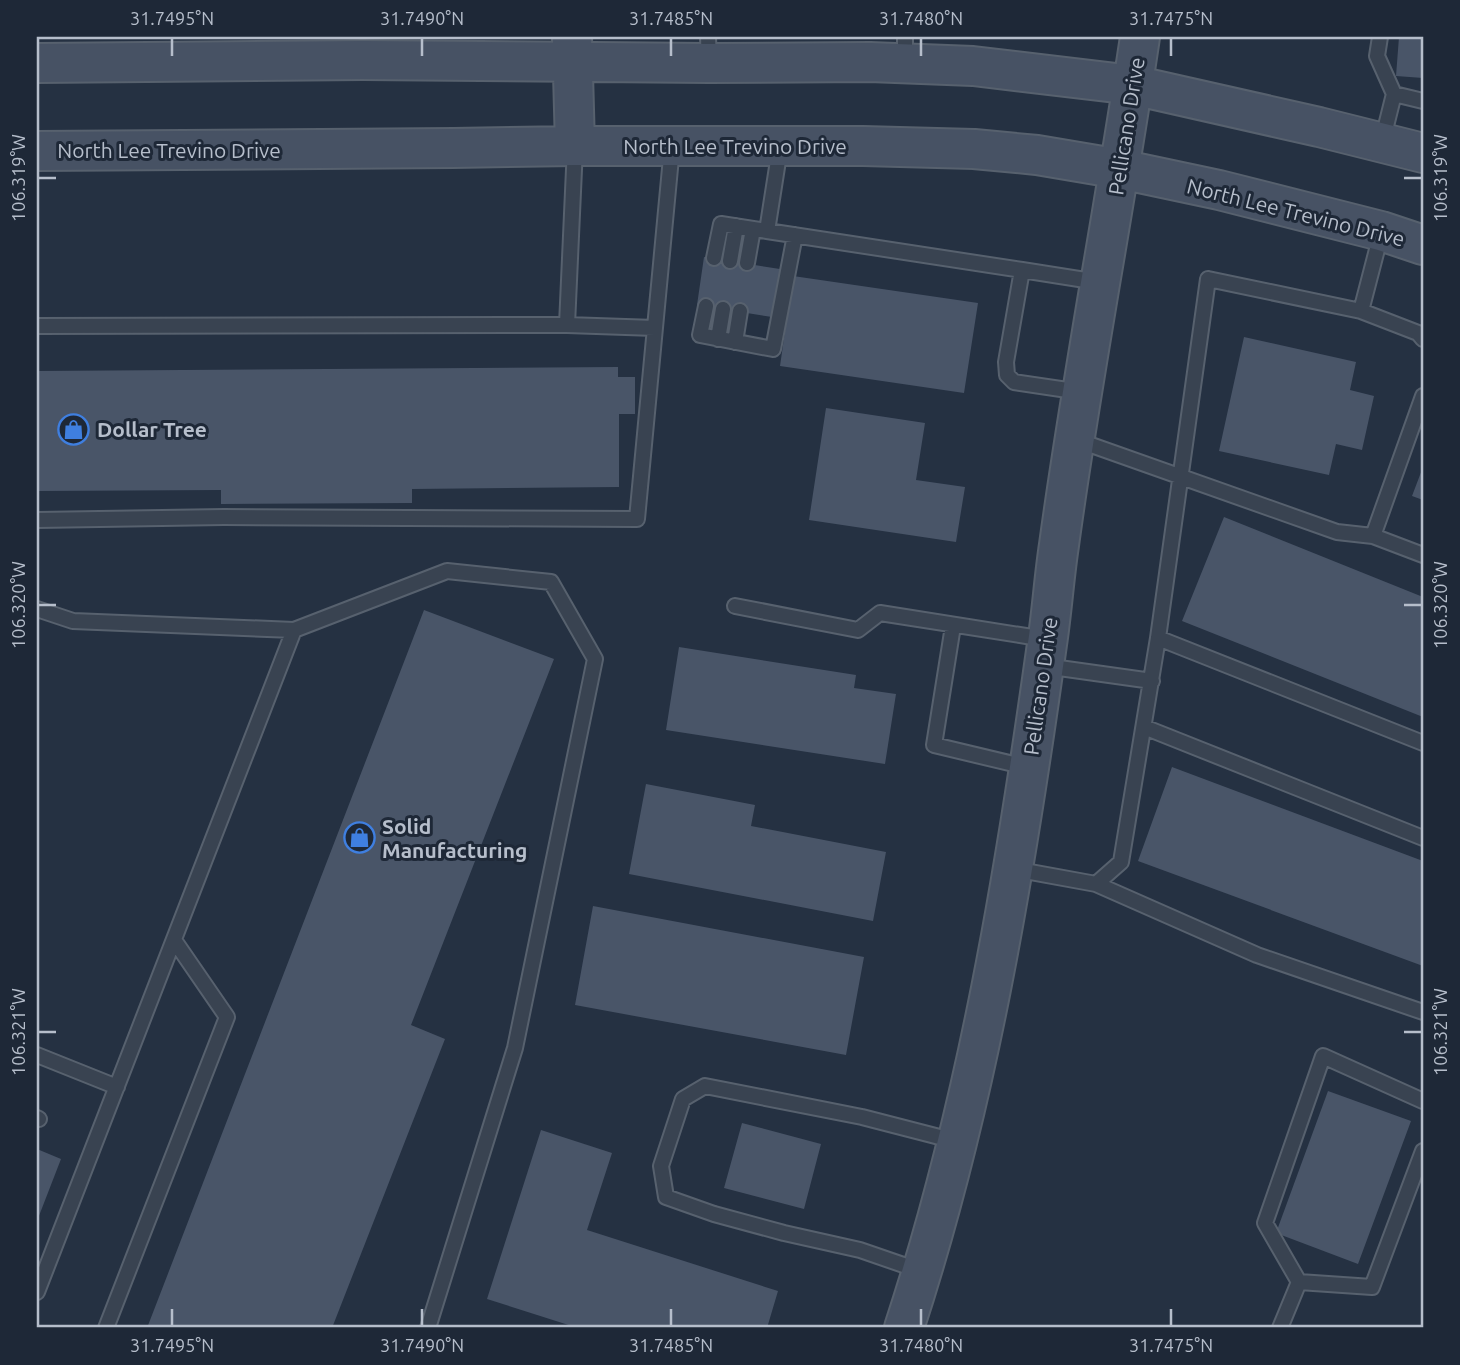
<svg xmlns="http://www.w3.org/2000/svg" width="1460" height="1365" font-family="Ubuntu,sans-serif">
	<rect width="100%" height="100%" fill="#253142"/>
	<path fill="#495568" d="M1399,37h24v41l-27,-2z
		M704,257l76,12 -8,48 -75,-12z
		M793,276l185,27 -14,90 -184,-27z
		M1244,337l112,25 -6,28 24,6 -12,54 -26,-6 -7,31 -110,-24z
		M618,367v10h17v37h-16v73l-207,2v14l-191,1v-14l-184,1v-120z
		M826,408l99,15 -9,57 49,7 -9,55 -147,-22z
		M1423,467v33l-11,-4z
		M1224,517l199,80v120l-241,-96z
		M424,610l130,49 -143,366 34,14 -113,289h-185z
		M679,647l177,28 -2,13 42,6 -11,70 -219,-34z
		M1172,767l251,94v105l-285,-105z
		M646,784l109,21 -4,21 135,26 -13,69 -244,-47z
		M593,906l271,51 -18,98 -271,-50z
		M1328,1091l83,30 -53,143 -82,-31z
		M742,1123l79,21 -17,65 -80,-21z
		M541,1130l71,23 -25,77 191,61 -11,37h-189l-91,-29z
		M37,1149l24,10 -24,62z"/>
	<g fill="none" stroke-linecap="round" stroke-linejoin="round">
		<defs>
			<path id="lane" d="M708,37l1,25
				M1380,37l-3,19 17,38 -12,48
				M905,62v-25
				M1394,94l29,7
				M780,148l-13,83 255,39
				M1381,234l-20,77 57,22 5,6
				M714,258l7,-34 46,7
				M730,261l6,-35
				M747,263l6,-34
				M706,306l-6,29 73,14 22,-114
				M567,325l88,3
				M37,326l530,-1 8,-178
				M718,339l5,-30
				M735,342l5,-31
				M1081,392l-67,-10 -7,-7 -1,-13 16,-92 76,12
				M1077,440l260,92 36,4 50,-140
				M37,520l187,-3 413,2 35,-372
				M1373,536l50,19
				M735,606l123,24 22,-17 165,26
				M37,609l36,12 221,9 153,-59 104,11 44,77 -80,389 -87,280
				M953,626l-19,119 92,22
				M1158,638l265,105
				M1045,666l107,15
				M1144,727l279,111
				M1014,869l82,15 25,-22 37,-224 50,-359 153,32
				M1096,884l161,71 166,57
				M37,1055l80,32
				M37,1118l2,1
				M921,1271l-61,-21 -76,-17 -70,-19 -48,-17 -5,-31 22,-67 22,-13 157,31 93,24
				M1299,1282l-34,-59 58,-167 100,45
				M1299,1282l73,5 51,-136
				M37,1292l257,-662
				M106,1328l121,-311 -53,-77
				M1280,1328l19,-46"/>
			<path id="secondary" d="M572,37l3,109
				M37,63l326,-3 346,3 161,-1 103,4 160,19 186,42 104,26
				M37,151l416,-3 122,-2h288l111,3 63,6 83,14 99,21 162,41 42,14
				M904,1328c73,-222 111,-453 143,-684 5,-33 7,-66 12,-99 23,-170 56,-338 81,-508"/>
		</defs>
		<use href="#lane" stroke="#57616e" stroke-width="18"/>
		<use href="#secondary" stroke="#57616e" stroke-width="42"/>
		<use href="#lane" stroke="#394351" stroke-width="14"/>
		<use href="#secondary" stroke="#475264" stroke-width="38"/>
	</g>
	<path fill="none" stroke="#b6becb" stroke-width="2.5" d="M172,38v18M422,38v18M671,38v18M921,38v18M1171,38v18M38,178h18M1404,178h18M38,605h18M1404,605h18M38,1032h18M1404,1032h18M172,1309v17M422,1309v17M671,1309v17M921,1309v17M1171,1309v17"/>
	<defs>
		<symbol id="shop-ring" viewBox="-11 -11 22 22"><circle r="9.5" fill="#1e2837" stroke="#3f7fe0" stroke-width="1.5"/><path d="M-5-2.5h2.3a2.7 3.5 0 0 1 5.4 0H5L5.5 6h-11ZM-1.5-2.5h3a1.5 2.3 0 0 0-3 0Z" fill="#3f7fe0"/></symbol>
	</defs>
	<g fill-rule="evenodd">
		<use href="#shop-ring" x="56" y="412" width="35" height="35"/>
		<use href="#shop-ring" x="342" y="820" width="35" height="35"/>
	</g>
	<g text-anchor="middle" dominant-baseline="central" stroke-width="6" stroke-linejoin="round" paint-order="stroke">
		<g font-size="21" fill="#b6becb" stroke="#1e2837">
			<text transform="translate(1126 126) rotate(-81)">Pellicano Drive</text>
			<text x="735" y="146">North Lee Trevino Drive</text>
			<text x="169" y="150">North Lee Trevino Drive</text>
			<text transform="translate(1296 212) rotate(14)">North Lee Trevino Drive</text>
			<text transform="translate(1040 686) rotate(-82)">Pellicano Drive</text>
		</g>
		<g font-size="21" font-weight="bold" fill="#b6becb" stroke="#1e2837" text-anchor="start">
			<text x="97" y="429">Dollar Tree</text>
			<text x="382" y="826">Solid<tspan x="382" dy="24">Manufacturing</tspan></text>
		</g>
	</g>
	<rect width="1460" height="1365" fill="none" stroke="#1e2837" stroke-width="77"/>
	<rect x="38" y="38" width="1384" height="1288" fill="none" stroke="#b6becb" stroke-width="2.5"/>
	<g font-size="18" text-anchor="middle" fill="#b6becb">
		<text x="172" y="25">31.7495°N</text>
		<text x="422" y="25">31.7490°N</text>
		<text x="671" y="25">31.7485°N</text>
		<text x="921" y="25">31.7480°N</text>
		<text x="1171" y="25">31.7475°N</text>
		<text transform="translate(1441 178) rotate(-90)" y="6">106.319°W</text>
		<text transform="translate(19 178) rotate(-90)" y="6">106.319°W</text>
		<text transform="translate(1441 605) rotate(-90)" y="6">106.320°W</text>
		<text transform="translate(19 605) rotate(-90)" y="6">106.320°W</text>
		<text transform="translate(1441 1032) rotate(-90)" y="6">106.321°W</text>
		<text transform="translate(19 1032) rotate(-90)" y="6">106.321°W</text>
		<text x="172" y="1352">31.7495°N</text>
		<text x="422" y="1352">31.7490°N</text>
		<text x="671" y="1352">31.7485°N</text>
		<text x="921" y="1352">31.7480°N</text>
		<text x="1171" y="1352">31.7475°N</text>
	</g>
</svg>
